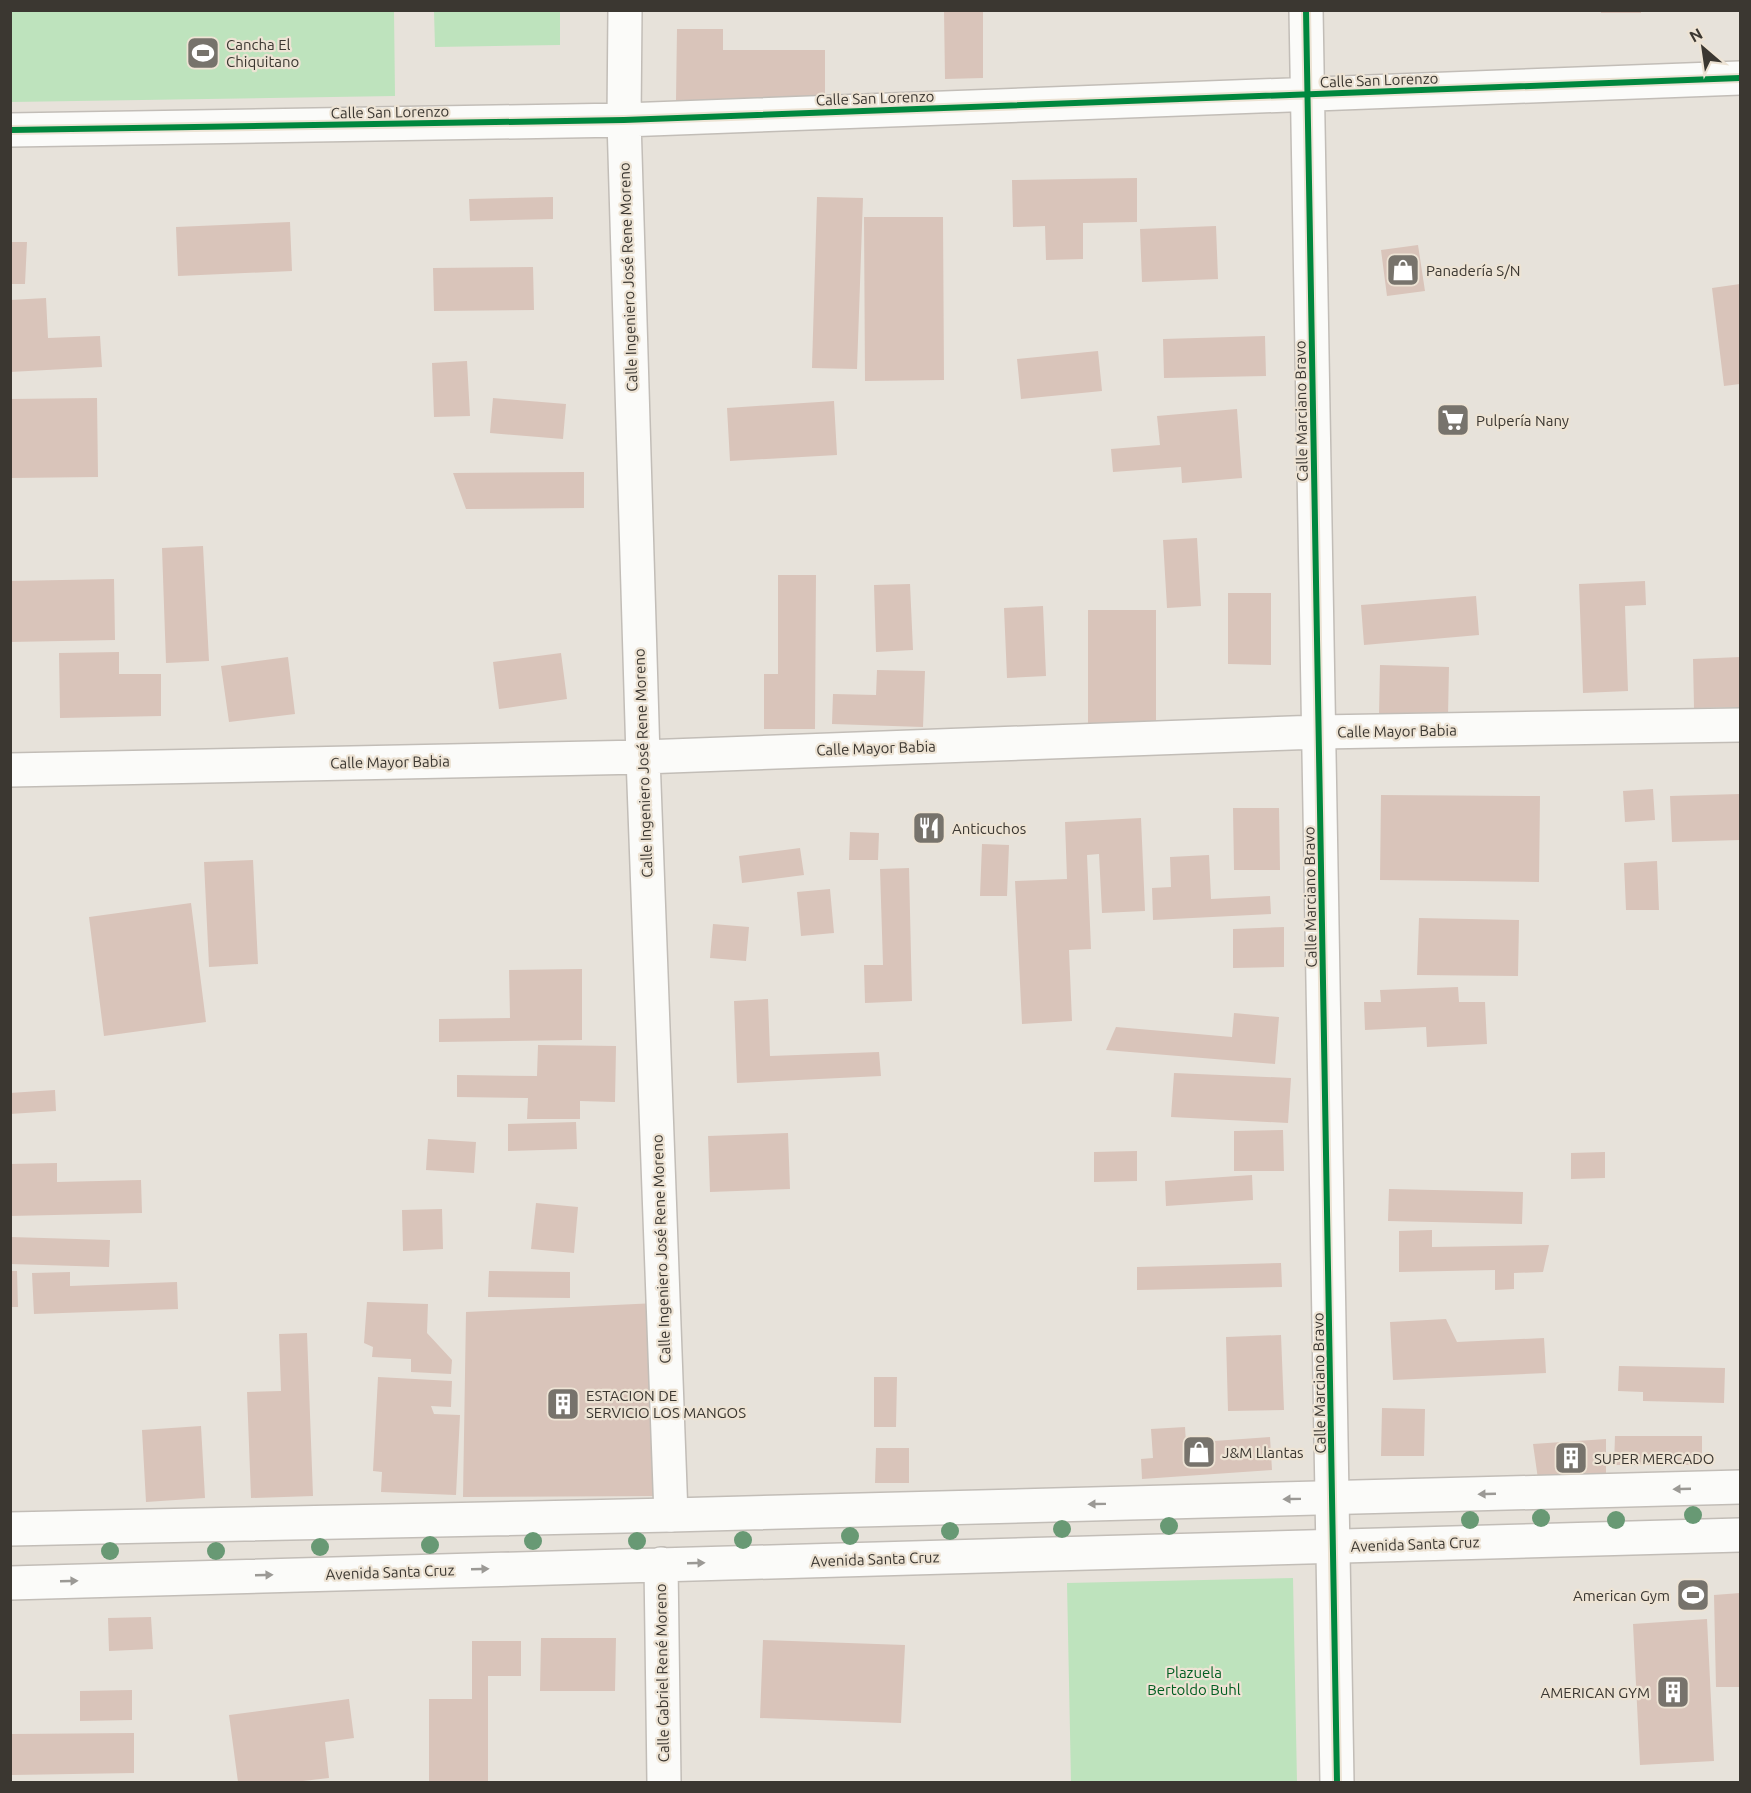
<svg xmlns="http://www.w3.org/2000/svg" width="1751" height="1793" font-family="Ubuntu,sans-serif">
	<rect width="100%" height="100%" fill="#e7e2da"/>
	<path fill="#bee3bd" d="M10,11h384l1,85 -384,6z
		M434,11h126v34l-125,2z
		M1293,1578l4,204h-226l-4,-199z"/>
	<path fill="#d9c4ba" d="M944,10h39v68l-38,1z
		M1601,10h40v3h-40z
		M677,29h46v21h102v50h-149z
		M1137,178v44l-54,1v36l-37,1 -1,-34 -32,1 -1,-47z
		M553,197v22l-83,2 -1,-22z
		M817,197l46,1 -6,171 -45,-1z
		M864,217h79l1,163 -79,1z
		M290,222l2,49 -114,5 -2,-49z
		M1216,226l2,53 -76,3 -2,-53z
		M10,242h17l-2,42h-15z
		M1418,245l7,46 -38,5 -6,-46z
		M533,267l1,43 -100,1 -1,-43z
		M1740,284v100l-16,2 -12,-98z
		M46,298l2,40 52,-2 2,31 -92,5v-72z
		M1265,336l1,40 -102,2 -1,-39z
		M1098,351l4,40 -81,8 -4,-40z
		M467,361l3,55 -36,1 -2,-54z
		M97,398l1,79 -88,1v-79z
		M493,398l73,6 -3,35 -73,-6z
		M834,401l3,54 -107,6 -3,-53z
		M1237,409l5,69 -60,5 -1,-16 -68,5 -2,-23 49,-4 -3,-29z
		M584,472v36l-118,1 -13,-36z
		M1197,538l4,68 -34,2 -4,-68z
		M203,546l6,115 -43,2 -4,-115z
		M778,575h38l-1,154h-51v-55h14z
		M114,579l1,61 -105,2v-61z
		M1645,581l1,24 -21,1 3,85 -45,2 -4,-109z
		M910,584l3,66 -37,2 -2,-67z
		M1228,593h43v72l-43,-1z
		M1476,596l3,39 -115,10 -3,-40z
		M1043,606l3,70 -39,2 -3,-70z
		M1088,610h68v114l-68,1z
		M119,652v22h42v42l-101,2 -1,-65z
		M561,653l6,46 -68,10 -6,-47z
		M288,657l7,57 -66,8 -8,-56z
		M1740,657v50l-46,1 -1,-49z
		M1380,665l69,2 -1,49 -69,-1z
		M877,670l48,1 -2,56 -91,-3 1,-30 43,1z
		M1653,789l2,31 -30,2 -2,-31z
		M1740,794v46l-68,2 -2,-46z
		M1381,795l159,1 -1,86 -159,-2z
		M1233,808h46l1,62h-46z
		M1141,818l4,93 -43,2 -3,-59 -12,1 4,94 -22,1 3,71 -50,3 -7,-143 52,-2 -2,-57z
		M850,832l29,1 -1,27h-29z
		M982,844l27,1 -2,51h-27z
		M800,848l4,27 -62,8 -3,-27z
		M1209,855l2,44 59,-3 1,18 -118,6 -1,-32 19,-1 -1,-30z
		M253,860l5,104 -49,3 -5,-105z
		M1657,861l2,49h-33l-2,-47z
		M909,868l3,133 -47,2 -1,-38h19l-3,-96z
		M830,889l4,44 -33,3 -4,-44z
		M191,903l15,119 -102,14 -15,-119z
		M1419,918l100,2 -1,56 -101,-1z
		M713,924l36,3 -3,34 -36,-3z
		M1284,927v40l-51,1v-39z
		M582,969v71l-143,2v-23l71,-1 -1,-48z
		M1458,987l1,15h26l2,42 -60,3 -1,-20 -61,3 -1,-28h17l-1,-12z
		M768,999l2,57 109,-4 2,24 -144,7 -3,-82z
		M1234,1013l45,4 -4,47 -169,-14 10,-23 116,10z
		M538,1045l78,1 -1,56 -35,-1v18h-53l1,-21 -71,-1v-22l80,1z
		M1174,1073l117,5 -3,45 -117,-6z
		M55,1090l1,21 -46,3v-21z
		M576,1122l1,27 -69,2v-27z
		M1283,1130l1,41h-50v-40z
		M788,1133l2,56 -80,3 -2,-56z
		M428,1139l48,3 -2,31 -48,-3z
		M1137,1151v30l-43,1v-30z
		M1605,1152v26l-34,1v-26z
		M57,1163v19l84,-2 1,33 -132,3v-52z
		M1252,1175l1,25 -87,6 -1,-25z
		M1389,1189l134,3 -1,32 -134,-3z
		M536,1203l42,4 -4,46 -43,-4z
		M442,1209l1,40 -40,2 -1,-41z
		M1432,1230v17l117,-2 -6,27 -29,1v16l-19,1v-20l-96,2v-41z
		M10,1237l100,3 -1,27 -99,-3z
		M1281,1263l1,24 -145,3v-23z
		M10,1271h7l1,36h-8z
		M489,1271l81,1v26l-82,-1z
		M70,1272v14l107,-4 1,27 -144,5 -2,-41z
		M367,1302l61,2 -1,29 25,27 -1,14 -40,-2v-13l-39,-2 1,-10 -9,-4z
		M657,1303l7,193 -201,1 3,-185z
		M1446,1319l11,23 87,-4 2,35 -153,7 -3,-58z
		M307,1333l6,163 -62,2 -4,-106 34,-1 -2,-57z
		M1281,1335l3,75 -56,1 -2,-74z
		M1619,1366l106,2 -1,35 -81,-2v-9l-25,-1z
		M378,1377l74,4 -1,26 -20,-1 3,8 26,1 -4,80 -75,-3 1,-20 -9,-1z
		M874,1377h23l-1,50h-22z
		M1382,1408l43,1 -1,47h-43z
		M201,1426l4,72 -59,4 -4,-72z
		M1185,1427l1,16 84,-6 2,33 -130,9 -1,-20 12,-1 -2,-29z
		M1615,1436h87v29h-88z
		M1606,1439v34l-68,6 -5,-35z
		M876,1448h33v35h-34z
		M1740,1593v94h-24l-2,-92z
		M151,1617l2,32 -44,2 -1,-33z
		M1707,1619l7,142 -74,4 -7,-141z
		M541,1638h75l-1,53h-75z
		M763,1640l142,5 -4,78 -141,-5z
		M472,1641h49v35h-33v106h-59v-83h43z
		M132,1690v30l-52,1v-30z
		M349,1699l5,39 -29,4 4,36 -35,4h-56l-9,-67z
		M134,1733v40l-122,2v-41z"/>
	<g fill="none" stroke-linecap="round" stroke-linejoin="round">
		<defs>
			<path id="street" d="M625,10l-1,110 19,637 28,758
				M1306,10l31,1772
				M10,130l614,-10 1116,-42
				M10,770l633,-13 676,-25 421,-7"/>
			<path id="secondary" d="M10,1529l661,-14 1069,-28
				M661,1564l3,218
				M10,1583l1730,-48"/>
		</defs>
		<use href="#street" stroke="#c2bdb7" stroke-width="36"/>
		<use href="#secondary" stroke="#c2bdb7" stroke-width="36"/>
		<use href="#street" stroke="#fbfbf9" stroke-width="33"/>
		<use href="#secondary" stroke="#fbfbf9" stroke-width="33"/>
		<defs>
			<path id="cycleway" d="M1306,10l31,1772
				M10,130l614,-10 1116,-42"/>
		</defs>
		<use href="#cycleway" stroke="#ede3d4" stroke-width="10"/>
		<use href="#cycleway" stroke="#00873e" stroke-width="6"/>
	</g>
	<g fill="#689974">
		<circle cx="1693" cy="1515" r="9"/>
		<circle cx="1541" cy="1518" r="9"/>
		<circle cx="1470" cy="1520" r="9"/>
		<circle cx="1616" cy="1520" r="9"/>
		<circle cx="1169" cy="1526" r="9"/>
		<circle cx="1062" cy="1529" r="9"/>
		<circle cx="950" cy="1531" r="9"/>
		<circle cx="850" cy="1536" r="9"/>
		<circle cx="743" cy="1540" r="9"/>
		<circle cx="533" cy="1541" r="9"/>
		<circle cx="637" cy="1541" r="9"/>
		<circle cx="430" cy="1545" r="9"/>
		<circle cx="320" cy="1547" r="9"/>
		<circle cx="110" cy="1551" r="9"/>
		<circle cx="216" cy="1551" r="9"/>
	</g>
	<defs><path id="oneway-solid" d="M-6-.8H1V-3.2L6.5 0L1 3.2V.8H-6Z" transform="scale(1.5)"/></defs>
	<g fill="#9b9995">
		<use href="#oneway-solid" transform="translate(1682 1489) rotate(178)"/>
		<use href="#oneway-solid" transform="translate(1487 1494) rotate(178)"/>
		<use href="#oneway-solid" transform="translate(1292 1499) rotate(179)"/>
		<use href="#oneway-solid" transform="translate(1097 1504) rotate(179)"/>
		<use href="#oneway-solid" transform="translate(696 1563) rotate(-2)"/>
		<use href="#oneway-solid" transform="translate(480 1569) rotate(-2)"/>
		<use href="#oneway-solid" transform="translate(264 1575) rotate(-2)"/>
		<use href="#oneway-solid" transform="translate(69 1581) rotate(-2)"/>
	</g>
	<defs>
		<symbol id="stadium-square" viewBox="-11 -11 22 22"><rect x="-9" y="-9" width="18" height="18" rx="4" fill="#77736c" stroke="#ede3d4"/><path d="M0-5a6.5 5 0 1 0 0 10a6.5 5 0 1 0 0-10ZM-3.5-1.8h7v3.6h-7Z" fill="#fff"/></symbol>
		<symbol id="shop-square" viewBox="-11 -11 22 22"><rect x="-9" y="-9" width="18" height="18" rx="4" fill="#77736c" stroke="#ede3d4"/><path d="M-5-2.5h2.3a2.7 3.5 0 0 1 5.4 0H5L5.5 6h-11ZM-1.5-2.5h3a1.5 2.3 0 0 0-3 0Z" fill="#fff"/></symbol>
		<symbol id="supermarket-square" viewBox="-11 -11 22 22"><rect x="-9" y="-9" width="18" height="18" rx="4" fill="#77736c" stroke="#ede3d4"/><path d="M-6-5.5h2.5l.6 2H6L4.5 2H-2.5L-4.4-4H-6ZM-1.5 3.2a1.3 1.3 0 1 0 .1 0ZM3 3.2a1.3 1.3 0 1 0 .1 0Z" fill="#fff"/></symbol>
		<symbol id="restaurant-square" viewBox="-11 -11 22 22"><rect x="-9" y="-9" width="18" height="18" rx="4" fill="#77736c" stroke="#ede3d4"/><path d="M-5-6h1v4h1v-4h1v4h1v-4h1v5L-1.5 .5V6h-2V.5L-5-1ZM5-6V6H3V1.5H1.5Q1.5-4 5-6Z" fill="#fff"/></symbol>
		<symbol id="building-square" viewBox="-11 -11 22 22"><rect x="-9" y="-9" width="18" height="18" rx="4" fill="#77736c" stroke="#ede3d4"/><path d="M-4-6H4V6H1V3H-1V6H-4ZM-2.5-4.3h1.7v1.8h-1.7ZM.8-4.3h1.7v1.8H.8ZM-2.5-1h1.7V.8h-1.7ZM.8-1h1.7V.8H.8Z" fill="#fff"/></symbol>
	</defs>
	<g fill-rule="evenodd">
		<use href="#stadium-square" x="184" y="34" width="38" height="38"/>
		<use href="#shop-square" x="1384" y="251" width="38" height="38"/>
		<use href="#supermarket-square" x="1434" y="401" width="38" height="38"/>
		<use href="#restaurant-square" x="910" y="809" width="38" height="38"/>
		<use href="#building-square" x="544" y="1385" width="38" height="38"/>
		<use href="#shop-square" x="1180" y="1433" width="38" height="38"/>
		<use href="#building-square" x="1552" y="1439" width="38" height="38"/>
		<use href="#stadium-square" x="1674" y="1576" width="38" height="38"/>
		<use href="#building-square" x="1654" y="1673" width="38" height="38"/>
	</g>
	<g text-anchor="middle" dominant-baseline="central" stroke-width="4.5" stroke-linejoin="round" paint-order="stroke">
		<g font-size="15" fill="#3b3731" stroke="#ede3d4" text-anchor="start">
			<text x="226" y="44">Cancha El<tspan x="226" dy="17">Chiquitano</tspan></text>
			<text x="1426" y="270">Panadería S/N</text>
			<text x="1476" y="420">Pulpería Nany</text>
			<text x="952" y="828">Anticuchos</text>
			<text x="586" y="1395">ESTACION DE<tspan x="586" dy="17">SERVICIO LOS MANGOS</tspan></text>
			<text x="1222" y="1452">J&amp;M Llantas</text>
			<text x="1594" y="1458">SUPER MERCADO</text>
			<text x="1670" y="1595" text-anchor="end">American Gym</text>
			<text x="1650" y="1692" text-anchor="end">AMERICAN GYM</text>
		</g>
		<g font-size="15" fill="#3b3731" stroke="#ede3d4">
			<text transform="translate(1379 80) rotate(-2)">Calle San Lorenzo</text>
			<text transform="translate(875 98) rotate(-2)">Calle San Lorenzo</text>
			<text transform="translate(390 112) rotate(-1)">Calle San Lorenzo</text>
			<text transform="translate(628 277) rotate(-92)">Calle Ingeniero José Rene Moreno</text>
			<text transform="translate(1301 411) rotate(-91)">Calle Marciano Bravo</text>
			<text transform="translate(1397 731) rotate(-1)">Calle Mayor Babia</text>
			<text transform="translate(876 748) rotate(-2)">Calle Mayor Babia</text>
			<text transform="translate(390 762) rotate(-1)">Calle Mayor Babia</text>
			<text transform="translate(643 763) rotate(-92)">Calle Ingeniero José Rene Moreno</text>
			<text transform="translate(1310 897) rotate(-91)">Calle Marciano Bravo</text>
			<text transform="translate(661 1249) rotate(-92)">Calle Ingeniero José Rene Moreno</text>
			<text transform="translate(1319 1383) rotate(-91)">Calle Marciano Bravo</text>
			<text transform="translate(1415 1544) rotate(-2)">Avenida Santa Cruz</text>
			<text transform="translate(875 1559) rotate(-2)">Avenida Santa Cruz</text>
			<text transform="translate(390 1572) rotate(-2)">Avenida Santa Cruz</text>
			<text transform="translate(662 1673) rotate(-91)">Calle Gabriel René Moreno</text>
		</g>
		<g font-size="15" fill="#015e21" stroke="#ede3d4">
			<text x="1194" y="1672">Plazuela<tspan x="1194" dy="17">Bertoldo Buhl</tspan></text>
		</g>
	</g>
	<rect width="1751" height="1793" fill="none" stroke="#3b3731" stroke-width="24"/>
	<g transform="translate(1703 48) rotate(331)" stroke="#ede3d4" stroke-width="4.5" paint-order="stroke">
	<path d="M0-4.5L10 22L0 15L-10 22Z" fill="#3b3731"/>
	<text y="-9" font-size="16" font-weight="bold" text-anchor="middle" fill="#3b3731">N</text>
	</g>
</svg>
